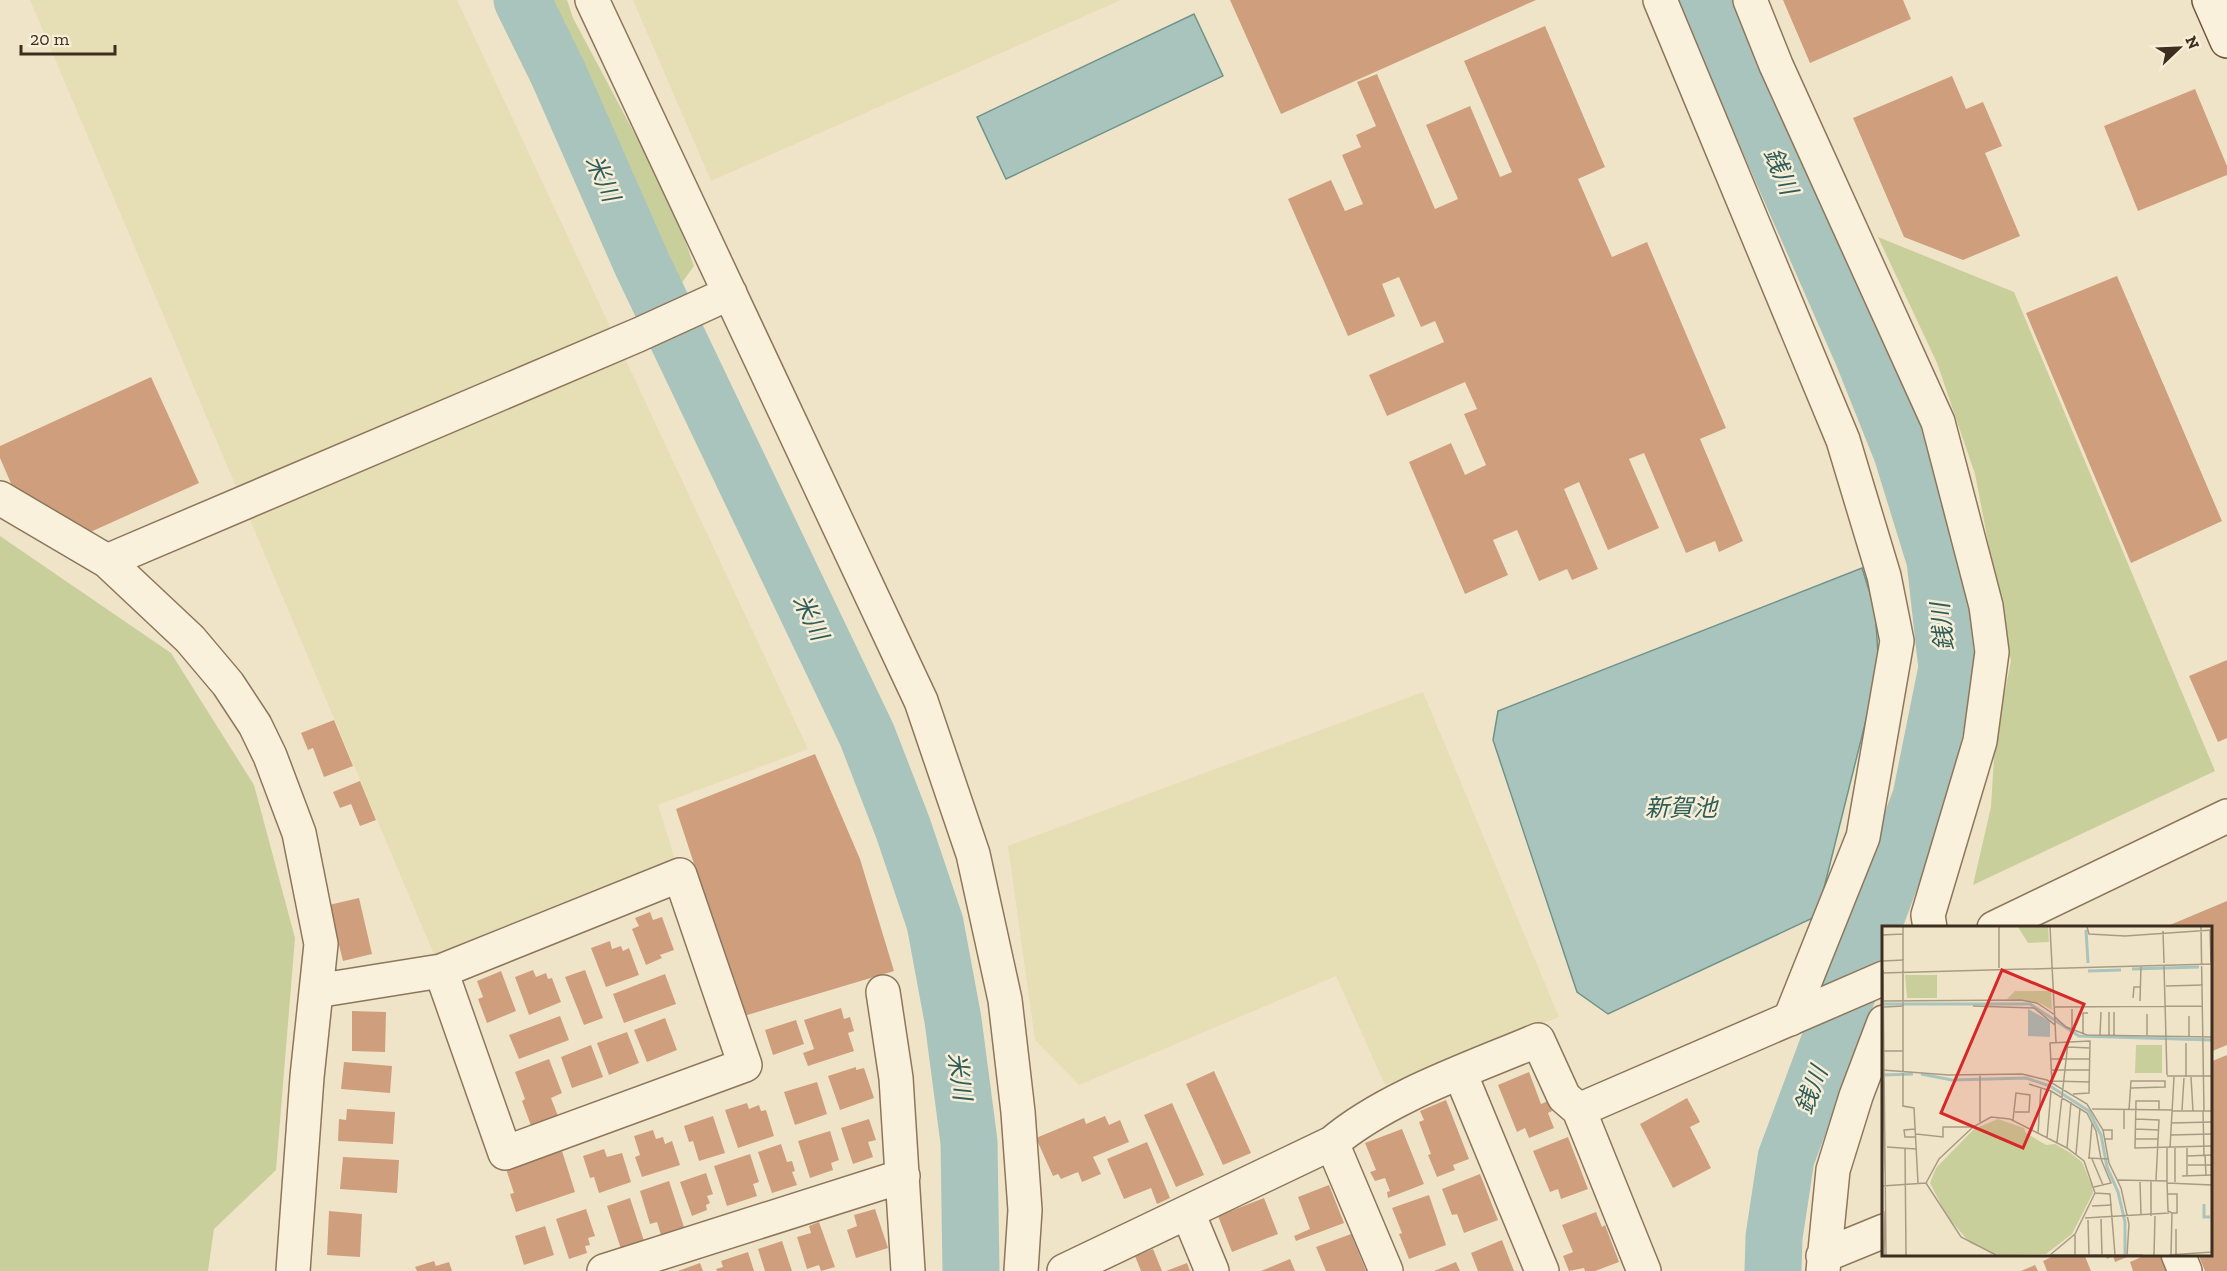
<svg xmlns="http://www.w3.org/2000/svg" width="2227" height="1271" font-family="'Zilla Slab','Noto Sans JP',serif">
	<rect width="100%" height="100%" fill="#f0e4c8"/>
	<path fill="#e6deb5" d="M30,0h427l351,749 -150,56 22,70 -239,96z
		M633,0h488l-410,181z
		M1423,692l136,325 -174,68 -49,-109 -257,109 -44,-45 -27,-194z"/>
	<path fill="#c9cf9b" d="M551,0h16l6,18 99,186 22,62 -13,18z
		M1878,237l136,55 201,479 -242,114 18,-78 4,-67 16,-79 -36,-187 -38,-111z
		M0,536l171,117 83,132 41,153 -19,232 -62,59 -6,42h-208z"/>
	<path fill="#a9c4bc" stroke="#6f938a" stroke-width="1.5" d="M1194,14l29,62 -217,103 -29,-62z
		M1862,568l13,41 4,59 -62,248 -209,98 -31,-22 -84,-252 5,-29z"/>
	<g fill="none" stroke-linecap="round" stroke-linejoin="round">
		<path stroke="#6f938a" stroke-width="9" d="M1839,1019l21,-12"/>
		<path stroke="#a9c4bc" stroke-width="57" d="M522,0l36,73 84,191 225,471 36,93 32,95 18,97 16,122 2,129
			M1707,0l155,353 40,100 33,107 12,108 -26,129 -135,361 -12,79 -1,34"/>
	</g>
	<path fill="#cf9f7d" d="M1230,0h306l-255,114z
		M1783,0h120l8,19 -101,44z
		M1545,26l60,141 -27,12 34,78 35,-15 79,186 -26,11 43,102 -24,11 -4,-11 -29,12 -42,-100 -15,6 30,69 -51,22 -29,-68 -15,7 34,80 -26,11 -5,-11 -28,12 -22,-51 -24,10 15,35 -43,19 -56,-132 42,-19 14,32 21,-10 -22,-51 13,-5 -12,-27 -78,34 -18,-41 75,-33 -9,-21 -14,6 -22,-50 -17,7 13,32 -47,20 -60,-137 43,-19 14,31 18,-7 -21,-49 19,-8 -5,-12 20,-9 -19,-44 20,-8 58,135 23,-10 -32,-74 44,-19 30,71 12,-5 -48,-111z
		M1952,76l14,33 17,-7 19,44 -17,7 35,83 -57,24 -59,-23 -51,-119z
		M2195,89l32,77v9l-89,36 -34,-85z
		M2117,276l105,245 -91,42 -105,-250z
		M151,377l48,106 -113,51 -70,-39 -16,-37v-12z
		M2227,660v78l-9,4 -29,-66z
		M334,720l19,46 -29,11 -11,-29 -5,2 -7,-17z
		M815,754l45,105 34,112 -150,45 -68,-207z
		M360,781l16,39 -16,6 -9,-22 -11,4 -7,-16z
		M359,898l13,56 -29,7 -14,-56z
		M2227,901v144l-17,7v-124l-45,-1z
		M650,912l3,8 9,-3 12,33 -14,5 2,3 -16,7 -14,-36 7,-3 -4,-8z
		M610,941l2,8 9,-3 2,5 6,-3 10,27 -33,12 -15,-39z
		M533,970l3,7 10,-4 2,6 4,-1 9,24 -32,13 -14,-38z
		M585,970l18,48 -19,7 -19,-48z
		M501,971l15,40 -29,12 -9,-24 5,-2 -6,-16z
		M665,974l11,30 -52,19 -11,-29z
		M841,1008l3,11 6,-2 4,14 -6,2 6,18 -46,15 -5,-13 11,-4 -10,-29z
		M352,1011l34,1 -1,40 -33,-1z
		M560,1016l9,24 -50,19 -10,-24z
		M665,1018l12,32 -30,12 -13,-32z
		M796,1020l8,24 -31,11 -8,-25z
		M627,1032l12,31 -30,12 -12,-32z
		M591,1045l12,32 -31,11 -11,-31z
		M2227,1055v216h-22l-7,-17h12v-192z
		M549,1059l13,34 -11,5 9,23 -27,10 -11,-30 3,-2 -10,-27z
		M344,1062l48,4 -2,27 -49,-4z
		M856,1067v3l8,-2 10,30 -34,12 -12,-34z
		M1214,1071l37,82 -28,12 -37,-81z
		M1529,1072l12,32 7,-3 4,10 -4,2 6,15 -25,10 -4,-10 -8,4 -19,-47z
		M817,1082l10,32 -32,11 -11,-33z
		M1687,1098l13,24 -10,5 21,41 -38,20 -33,-64z
		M1446,1100l23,59 -16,6 2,5 -18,7 -9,-22 3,-1 -12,-32 5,-2 -4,-9z
		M747,1103l2,6 10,-4 2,6 5,-1 8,26 -36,12 -13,-38z
		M1172,1103l32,72 -28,12 -32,-72z
		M347,1109l48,3 -2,32 -55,-3 1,-22 7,1z
		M713,1116l12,37 -26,8 -6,-20 -4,1 -5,-16z
		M1105,1116l4,9 11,-5 9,22 -36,15 8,17 -19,8 -4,-10 -17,7 -3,-5 -5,2 -17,-38 48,-20 2,6z
		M869,1119l7,21 -8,2 5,15 -20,7 -12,-36z
		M1402,1129l22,55 -36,14 -1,-6 3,-1 -5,-13 -10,3 -5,-9 6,-2 -11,-27z
		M653,1130l3,9 7,-2 2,7 7,-3 8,24 -38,12 -7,-20 5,-2 -6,-19z
		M830,1131l9,29 -8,3 2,7 -23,8 -12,-37z
		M1568,1137l20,52 -27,10 -3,-10 -8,3 -17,-41z
		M1147,1142l23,56 -13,6 -6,-16 -27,11 -17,-40z
		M781,1144l6,18 5,-1 3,10 -3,1 5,13 -25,8 -14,-41z
		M604,1149l3,8 15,-4 9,29 -32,11 -5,-16 -4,1 -7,-22z
		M562,1151l13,41 -59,20 -6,-18 4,-1 -8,-24z
		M750,1154l9,28 -6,2 4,12 -30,10 -13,-40z
		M343,1157l56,3 -2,33 -57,-4z
		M706,1173l7,21 -6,2 3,7 -4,2 1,5 -15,6 -12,-34z
		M1480,1174l18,46 -34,13 -7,-19 -5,1 -10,-26z
		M669,1181l15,46 -23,8 -4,-13 -7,2 -10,-33z
		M1329,1185l15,38 -48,18 -2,-5 16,-7 -12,-32z
		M1429,1195l17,50 -37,14 -10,-25 3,-1 -10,-25z
		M630,1198l14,43 -23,8 -14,-43z
		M1264,1198l14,36 -46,18 -14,-36z
		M586,1209l9,27 -7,2 2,7 -5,1 2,7 -18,6 -13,-40z
		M875,1209l13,39 -32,10 -9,-28 10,-4 -3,-11z
		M329,1211l33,3 -2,43 -33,-2z
		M1596,1212l6,15 3,-2 14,37 -24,9h-10l-1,-3 -15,3 -6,-15 10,-4 -11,-27z
		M819,1222l16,45 -14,4 -2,-6 -12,4 -10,-32 14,-4 -2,-7z
		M545,1226l9,29 -30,10 -9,-29z
		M1351,1234l15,37h-40l-10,-24z
		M1502,1240l12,31h-36l-7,-18z
		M782,1241l10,30h-27l-7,-22z
		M1153,1249l9,22h-21l-6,-15z
		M748,1252l6,19h-37l-1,-2 7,-2 -2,-6z
		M2058,1254h26l7,17h-44l-4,-10z
		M2105,1254h27v1l-17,7 -2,-6 -6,3z
		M2148,1254h14l7,17h-36l-3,-9z
		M1290,1259l5,12h-34z
		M434,1261l2,5 13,-4 3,9h-35l-2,-4z
		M1456,1262l4,9h-26z
		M700,1263l3,8h-25z
		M1187,1263l3,8h-24z
		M2035,1265l3,6h-17z"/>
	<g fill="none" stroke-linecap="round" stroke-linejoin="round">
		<defs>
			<path id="minor" d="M592,0l329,701 52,153 32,146 13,112 7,98 -4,61
				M1660,0l183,440 41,136 13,65 -34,196 -73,182
				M1750,0l26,65 162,357 48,184 6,46 -12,89 -52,174 2,13
				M0,498l107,63 83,78 38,45 27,41 15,31 29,77 22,111 -14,133 -14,194
				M107,561l531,-226 92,-42
				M316,991l125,-20 239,-96 65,190 -240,88 -64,-182
				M883,992l13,86 12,193
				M1460,1073l82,198
				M1332,1143l54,128
				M1188,1213l24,58
				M2178,1254l7,17
				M1823,1256l61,-25
				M604,1271l299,-95
				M1064,1271l268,-128c54,-46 140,-75 206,-103l26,57 15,13 65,161
				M1823,1271l10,-101 23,-74 28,-74"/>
			<path id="tertiary" d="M1994,928l233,-112
				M1579,1110l305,-132"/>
			<path id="secondary" d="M2209,0l18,41"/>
		</defs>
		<use href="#minor" stroke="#8d765c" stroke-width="36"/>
		<use href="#tertiary" stroke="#8d765c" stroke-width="36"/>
		<use href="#secondary" stroke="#6f573f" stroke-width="36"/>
		<use href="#minor" stroke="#faf1dc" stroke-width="33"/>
		<use href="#tertiary" stroke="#faf1dc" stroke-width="33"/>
		<use href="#secondary" stroke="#faf1dc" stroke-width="33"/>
	</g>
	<g text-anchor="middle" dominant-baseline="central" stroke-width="5" stroke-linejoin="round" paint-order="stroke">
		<g font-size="24" font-style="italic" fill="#2f5d5a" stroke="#f7eed8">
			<text transform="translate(1781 171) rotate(67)">銭川</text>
			<text transform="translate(603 178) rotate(66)">米川</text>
			<text transform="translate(811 617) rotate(64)">米川</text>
			<text transform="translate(1942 627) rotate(-96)">銭川</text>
			<text x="1681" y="807">新賀池</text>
			<text transform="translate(960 1076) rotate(82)">米川</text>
			<text transform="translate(1811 1090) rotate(-69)">銭川</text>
		</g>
	</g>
	<g transform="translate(1882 926)">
		<rect width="330" height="330" fill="#f0e4c8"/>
		<path d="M136,1h30l1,15 -21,1zM23,49h32v23h-30zM133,65h36l1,19 -14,-8 -31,-3zM254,119h26v28h-27zM116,193l26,9 2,5 20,12 9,-1 14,8 13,10 10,24 1,7 -21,41 -26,20 -48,1 -28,-12 -23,-27 -17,-33 6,-15 38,-39z" fill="#c9cf9b"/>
		<path d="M146,83l22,12v16l-22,-1z" fill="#a9c4bc"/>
		<path fill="none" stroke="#a9c4bc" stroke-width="3" d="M204,4l2,33M250,43l67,-2M206,45l33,-1M1,78h147l49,32 133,4M39,148l31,6 74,-2 24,8 39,25 12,24 6,32 11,25 7,30v33M0,149l31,-1M322,278v13h6"/>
		<path fill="none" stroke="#a89b85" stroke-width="1.5" d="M21,1v179l11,2 4,75M168,1l6,115M205,1l2,7 36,2 87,-6M319,1l3,184M328,4l1,32M281,5l1,32M0,9l21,-1M0,35l22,-1M282,40l3,109M117,42v-41M1,44l3,285M0,47l330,-9M284,60l37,-1M251,72l1,-11h7M1,75l138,-1 16,3 18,12M258,75l1,-35M91,80l61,2 21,17M2,81l20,-1M173,81l147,-1M190,83v20M227,86v23M232,86v23M265,88v21M307,90v20M173,91l11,10 21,8 125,2M201,108v-21h5M218,109l1,-23M186,121l22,1M1,125h20M0,131l3,114M169,133h39M0,144l67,5 73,-1 25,6 40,24 16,26 6,33 12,25 8,36 -2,31M170,144h38M98,149v47M285,150h45M304,151v-34M309,151l2,34M170,155l38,1M170,157l-2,-40 40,-2 -1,52 -16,1M147,158l22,7 36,22 9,18 5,28 10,24 -17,4M210,183l80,1M247,184l2,-29h34v6l-34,1M277,184v-9h-23l-1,47 77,-2M300,184l2,-32M290,185h40M321,185l1,44M254,193l23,1 -3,60M131,194l3,-27 14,2 -1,17h-14M289,197l41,-1M33,203l-11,1 1,7h11M242,203v-19M254,203l22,1M221,204h9v9h-7M156,207l3,-46M34,208l27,3v-10h29M289,209l41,-1M165,212l4,-47M253,213h23M175,216l11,-100M5,221l29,2M185,222l4,-46M288,222l4,-71M305,222v28M23,223l1,106M194,228l4,-46M323,229l1,20M305,230l25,-1M206,232l20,1M207,232l3,-35M210,233l11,26M306,239h24M300,250l30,-1M236,254l49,1 1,30 4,2 -1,41M269,255v35M285,255v-33M258,256l1,33M293,256v-34M44,257l13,-24 34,-32 18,-10 19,2 57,29 17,13 11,32 -20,41 -25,21M44,257l35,54 35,18M285,257l45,2v67M0,260l44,-3M213,267l15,1 5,61M286,268h9v19h-5M210,280l20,-1M203,292l84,-5M219,293l1,36M206,294l1,35M193,309v20M294,328v-25M2,329l1,-44M170,329h91M272,329l1,-39M287,329l43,-3"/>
		<path fill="#d62828" fill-opacity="0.15" stroke="#d62828" stroke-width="3" d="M120,44l82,34 -61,144 -82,-35z"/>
		<rect width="330" height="330" fill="none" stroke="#3d2e20" stroke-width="3"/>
	</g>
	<g transform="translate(2179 48) rotate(67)" stroke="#f7eed8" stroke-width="4.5" paint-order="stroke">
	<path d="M0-4.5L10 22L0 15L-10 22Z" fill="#3d2e20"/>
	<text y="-9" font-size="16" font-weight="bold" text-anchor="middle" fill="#3d2e20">N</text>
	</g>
	<path d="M21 45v9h94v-9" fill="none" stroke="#3d2e20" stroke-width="3"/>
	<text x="30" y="45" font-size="18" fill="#3d2e20" stroke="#f7eed8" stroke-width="4.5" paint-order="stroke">20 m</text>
</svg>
